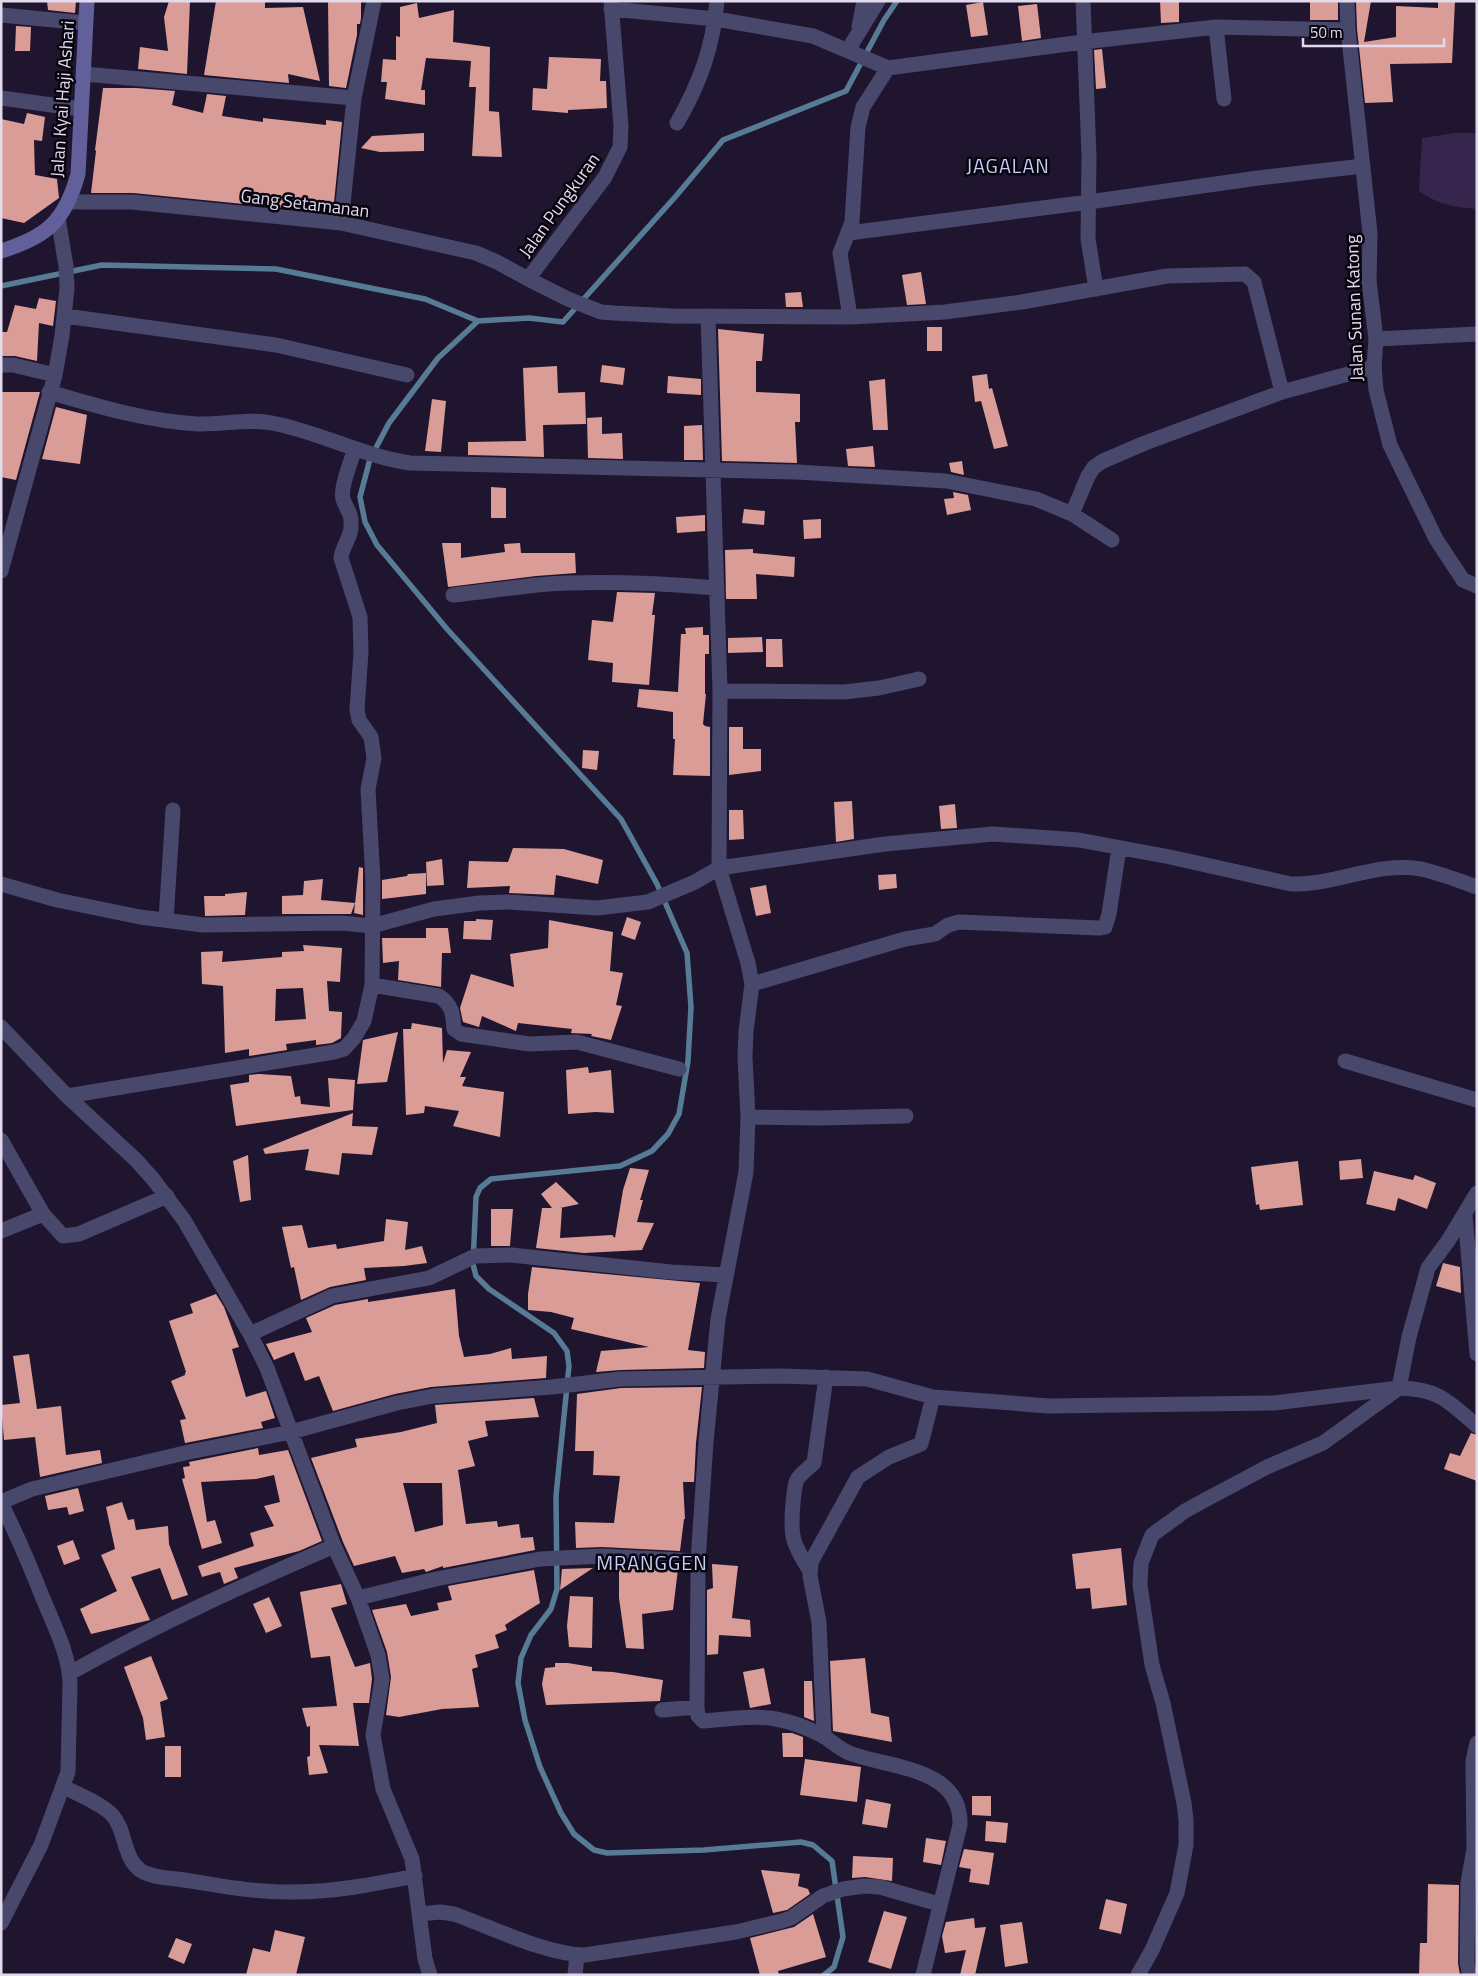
<svg xmlns="http://www.w3.org/2000/svg" width="1478" height="1976" font-family="'Titillium Web',sans-serif">
	<rect width="100%" height="100%" fill="#20152e"/>
	<path fill="#36254d" d="M1455,133h22v76c-25,-2 -37,-4 -58,-18l3,-53z"/>
	<g fill="none" stroke-linecap="round" stroke-linejoin="round">
		<path stroke="#577b95" stroke-width="5.5" d="M1,286l101,-21 174,4 149,30 53,22 51,-3 34,4 113,-126 47,-56 123,-49 38,-71 13,-19
			M478,321l-40,37 -49,65 -19,36 -10,38 5,25 12,23 70,84 174,190 36,65 30,69 4,54 -3,54 -9,53 -11,20 -16,17 -32,15 -129,13 -11,9 -4,9 -3,67 3,12 13,13 65,44 13,18 2,15 -13,130 1,93 -6,20 -20,26 -10,23 -3,25 7,37 15,47 21,46 13,21 20,16 13,3 97,-3 97,-8 12,3 19,16 11,76 -9,30 -10,8"/>
	</g>
	<path fill="#da9c97" fill-rule="evenodd" d="M47,1h29l-1,12 -27,-3z
		M169,1h21l-3,73 -49,-5 2,-22 28,4 -4,-34z
		M216,1h49v7l38,-1 17,74 -32,-7 1,9 -85,-8z
		M328,1h33v17l-1,6h-3v11l-11,53 -17,-2z
		M1160,1h19v21l-18,1z
		M1310,1h28v19h-28z
		M1356,1h15l-7,41 32,-5v-31l42,2v-7h17l-3,62 -62,1 3,38 -28,1 -8,-74z
		M983,2l5,33 -17,2 -5,-32z
		M417,3l2,15 35,-8 -1,32 37,5 -1,64 10,1 3,45 -30,-1 4,-69h-7l2,-26 -45,-3 -5,32h4v15l-40,-6 2,-17h-6l2,-23 13,1v-24l4,1v-30z
		M1037,4l4,34 -19,3 -4,-35z
		M16,26l15,1 -1,24h-15z
		M1102,49l4,39 -10,1 -2,-39z
		M549,57l52,2 -1,22h6l1,27 -39,2v3l-36,-3 1,-22 14,1z
		M103,88h33l39,3 -3,14 31,8 4,-19 19,2 -4,20 41,6v-4l63,7v-5l16,2 -9,91 -200,-20h-42l5,-42 -1,-1z
		M27,113l18,4 -3,24 -8,-1 1,35 22,4 2,19 -35,25 -23,-5v-99l23,5z
		M424,133v18l-44,1 -19,-4 11,-12z
		M921,272l5,32 -19,1 -5,-30z
		M801,292l2,15h-17l-1,-14z
		M39,298l17,3 -3,25 -14,-3 -2,38 -22,-5h-14v-24h6l8,-27 21,4z
		M927,327h15v24h-15z
		M718,329l46,5 -2,27h-6v31l44,2v28h-5l2,41 -75,-2z
		M602,365l23,3 -2,17 -23,-3z
		M557,366l1,27 27,-1 1,32 -43,1 1,32 -76,-2v-13l58,-1 -3,-73z
		M987,374l2,15 3,-1 16,58 -14,3 -13,-48 -6,1 -3,-26z
		M668,376l33,3v16l-34,-2z
		M885,379l3,51h-15l-4,-49z
		M1,392h39l-24,88 -15,-3z
		M432,399l14,2 -5,51 -16,-1z
		M56,407l31,8 -7,49 -38,-5z
		M602,417v17l20,-1 1,26 -35,-1 -1,-40z
		M702,425l1,35h-19v-34z
		M873,446l2,21 -27,-1 -2,-17z
		M962,461l2,14 -13,-3 -2,-9z
		M491,487l15,1v30h-15z
		M953,492l15,3 3,15 -24,5 -3,-16 10,-1z
		M744,509l21,2 -1,14 -22,-2z
		M705,515v16l-28,2 -1,-16z
		M821,519v19l-17,1 -1,-19z
		M442,543h19v15l44,-6 -1,-8 16,-1 1,10h54l1,20 -40,3 -88,11z
		M753,549v4l42,4 -1,20 -38,-3 1,25h-31l-1,-49z
		M617,592l38,1 -3,22h3l-6,70 -37,-3 1,-19 -25,-3 4,-40 21,2z
		M703,627v8h6v19h-4v40h1l-3,30 2,2 5,1v49l-37,-1 2,-36h-2v-27l-36,-5 2,-18 39,3 3,-58h5l-1,-6z
		M762,637l1,15 -35,1v-15z
		M766,639h16l1,28h-17z
		M729,727h14v22h18v22l-32,4z
		M583,750l16,1 -2,19 -15,-2z
		M852,801l2,38 -18,3 -2,-40z
		M955,804l2,24 -16,1 -2,-23z
		M729,810h14l1,29 -15,1z
		M513,848l51,1 39,11 -5,24 -42,-9 -2,20 -45,-2 1,-7 -43,2 2,-27 39,1z
		M442,859l2,26 -17,1 -1,-24z
		M359,867l4,1v47l-9,-2z
		M426,873v21l-44,5v-19l25,-4 1,-2z
		M896,874l1,14 -18,2 -1,-15z
		M323,879l-2,21 34,3 -4,11h-69v-18l21,-1 1,-14z
		M766,885l5,28 -15,3 -6,-28z
		M247,892l-2,23 -40,1 -1,-20h21v-2z
		M627,917l14,5 -6,18 -14,-5z
		M476,919l17,1 -2,20 -28,-1 1,-18h12z
		M549,920l64,12 -3,39 13,2 -7,32 6,1 -11,34 -20,-4 1,-2 -21,-1 1,-4 -54,-6 -2,8 -34,-15 -3,11 -16,-5 -3,-14 11,-34 43,13 -4,-33 38,-6z
		M426,928h22l3,25h-9l-1,34 -43,-7 1,-19 -16,2 -1,-25h44z
		M303,945l39,3 -2,34 -13,-1 2,30 13,1 -1,26 -9,5 -16,2v-5l-30,4 1,6 -38,6v-7l-24,4 -2,-67 -21,-2 -1,-32 22,-1 -1,11 60,-5v-5l22,-1zM303,988l3,31 -31,2 1,-32z
		M412,1023l30,5 1,35 4,-13 24,2 -11,25h6l-4,9 42,6 -4,45 -47,-11 6,-15 -34,-5 -1,7 -18,2 -3,-86h8z
		M398,1032l-11,50 -30,2 6,-44z
		M588,1067l1,6 22,-3 3,43 -18,-1 -28,2 -2,-44z
		M259,1074l32,2 4,21 5,-1 1,8 29,3 -2,-29 27,2 -2,30 -117,16 -6,-41 19,-3v-7z
		M353,1113l-1,13 26,1 -6,28 -30,-2 -3,22 -34,-5 4,-21 -44,5 -2,-5z
		M248,1155l3,45 -11,2 -7,-41z
		M1361,1159l2,19 -23,2 -1,-19z
		M1298,1161l5,44 -43,5 -1,-6 -3,1 -5,-38z
		M630,1168l19,2 -9,30h3l-6,22 17,1 -12,27 -58,3 -48,-5 6,-40h10l-11,-14 15,-12 23,22 -19,4h2l-2,30 52,-3 3,3 8,-48z
		M1374,1171l39,9 2,-5 21,8 -9,26 -29,-11 -3,13 -29,-7z
		M491,1209h22l-3,37h-19z
		M386,1219l22,3 -3,28 17,-4 5,17 -23,3 -40,2 2,12 -36,7 -29,13 -7,-33 -3,1 -9,-41 20,-2 6,23 28,-4 1,5 47,-8z
		M1443,1263l17,4 1,26 -25,-7z
		M532,1267l168,16 -12,67 17,2 -1,16 -84,2 -24,2 5,-21 48,-4 -78,-18 3,-11 -23,-6 -23,-2v-16z
		M455,1289l4,47 5,21 26,-3 21,-6 1,11 35,-3 -1,22 -115,9 -36,7 -62,17 -14,-35 -14,5 -11,-29 -20,8 -8,-16 46,-12 -6,-14 29,-13 33,-6v3z
		M216,1294l8,13 15,40 -7,2 14,48 20,-6 9,27 -14,4 2,6 -78,15 -5,-23 6,-1 -15,-38 14,-6v-2l1,-1 -17,-51 24,-8 -3,-9z
		M29,1354l8,55 24,-3 5,49 34,-5 2,13 -62,14 -5,-40 -31,3 -3,-35 19,-2 -7,-47z
		M702,1387l-6,56 -2,39h-11l2,37h-1l-4,32 -78,-4 -26,1 -1,-26 39,1 6,-47 -27,-1 1,-24h-19l2,-57 44,-6z
		M534,1398l5,19 -54,4 3,15 -20,5 7,25 -17,4 8,54 31,-3 1,6 21,-3 2,14 12,-1 2,13 -92,18v-2l-17,6 -2,-3 -22,4 -7,-17 -41,10 -11,-24 -32,-84 46,-11 -2,-8 46,-7 36,-9 -2,-18zM403,1483h39l1,42 -28,7z
		M1471,1433l6,2v46l-33,-12 6,-16 10,3z
		M258,1448l1,7 29,-5 34,91 -23,10 -65,17 4,10 -14,6 -4,-12 -18,5 -4,-11 56,-20 -4,-13 24,-7 -10,-20 16,-4 -6,-27 -18,4 -55,3 6,40 8,-2 7,23 -20,6 -20,-70 3,-1 -2,-11 7,-1 -1,-4z
		M78,1488l6,23 -15,4 -2,-8 -19,3 -3,-14z
		M122,1502l6,18 6,-1 2,11 32,-4 1,18 19,51 -16,5 -12,-32 -29,9 19,43 -59,14 -11,-25 37,-18 -16,-36 14,-6 -9,-42z
		M73,1540l7,19 -16,6 -7,-19z
		M1121,1548l6,57 -35,4 -2,-21 -14,1 -4,-35z
		M712,1564l26,2 -6,52 18,2 1,17 -32,-2 -1,19 -11,1v-65l6,-2z
		M619,1566l59,3 -5,41 -31,4 2,35 -18,-1 -7,-50z
		M593,1568l-33,22 2,-21z
		M534,1570l6,33 -35,22 2,5 -12,5 4,13 -24,7 3,12 -6,2 7,38 -37,2 -43,8 -13,-2 5,-38 -4,-25 -15,-42 34,-6 5,12 28,-6 -2,-7 15,-3 -4,-14z
		M341,1584l6,20 -16,4 24,59 15,-4 2,16 -3,24h-16l6,43 -40,-1 9,28 -19,2 -2,-18 3,-1v-30l-3,1 -5,-19 35,-2 -7,-50 -19,2 -11,-66z
		M570,1596l23,1 -1,51 -23,-1 -2,-21z
		M269,1597l13,29 -16,7 -13,-29z
		M151,1656l17,43 -8,3 5,35 -19,3 -3,-22 -19,-51z
		M865,1658l6,55 18,4 3,25 -59,-11 -3,-70z
		M555,1663h13l24,4v4l21,1 50,8 -3,21 -114,4 -4,-21 3,-16 10,-1z
		M764,1668l7,36 -21,4 -7,-36z
		M804,1681h8l2,40 -10,-4z
		M782,1733h10l11,4v20h-20z
		M165,1746h16v31h-16z
		M805,1759l56,8 -4,35 -57,-7z
		M972,1796h19v20l-19,-1z
		M866,1799l25,5 -4,24 -25,-4z
		M986,1821l22,2 -2,20 -21,-2z
		M926,1838l20,3 -5,24 -18,-3z
		M964,1849l30,4 -5,32 -20,-3 2,-13 -12,-2z
		M853,1856l40,2 -1,23 -27,-4 -13,1z
		M761,1870l39,4 -2,12 10,3 2,5 -23,16 -14,3z
		M1428,1884l31,1 -1,78 2,12h-41l1,-32h7z
		M1106,1899l21,5 -6,30 -22,-5z
		M884,1911l23,6 -16,52 -23,-7z
		M813,1914l13,43 -48,14 1,4h-19l-10,-37 44,-11z
		M974,1918l1,10 11,-1 -11,48h-15l6,-25 -21,3 -3,-17 4,-14z
		M1022,1922l6,41 -23,4 -5,-42z
		M275,1930l30,7 -9,38h-50l7,-27 17,4z
		M176,1938l16,6 -8,20 -16,-7z"/>
	<g fill="none" stroke-linecap="round" stroke-linejoin="round">
		<path stroke="#48486d" stroke-width="15" d="M1083,1l6,155 -1,83 8,50
			M611,9l105,10 97,17 75,32 195,-26 133,-15 132,3
			M1,15l84,8
			M859,27l5,-26
			M1216,27l8,72
			M848,50l30,-49
			M84,74l270,24
			M1,98l80,11
			M677,123c23,-40 36,-76 40,-122
			M69,202h63l209,21 135,30 21,9 31,17 40,20 33,13 13,1 59,3 177,1 95,-5 77,-10 145,-26 78,-2 9,8 28,110
			M341,223l13,-125 20,-97
			M849,233l240,-31 169,-24 105,-12
			M528,279l77,-102 15,-30 1,-21 -10,-125
			M65,316l211,29 131,30
			M708,316l12,375 -1,177 29,95 4,21 -6,47 -1,26 3,60 -2,55 -28,147 -12,123 -8,119 -1,146 1,9 5,5c24,-2 50,-6 73,-2 17,3 32,9 47,17 10,6 18,15 29,18 39,14 110,14 108,71l-37,150
			M850,317l-10,-64 12,-31 6,-95 5,-20 25,-39
			M1376,339l101,-5
			M1,365h12l42,10
			M49,392c48,14 97,29 148,32 25,1 51,-6 75,-1 48,9 90,33 138,40l387,9 149,9 90,18 36,15 40,26
			M1072,514l16,-38 6,-9 9,-6 42,-18 137,-51 92,-25
			M1,571l54,-196 7,-39 5,-48 -1,-22 -8,-48
			M453,595c28,-3 56,-7 84,-10 60,-5 120,-2 179,3
			M720,691l124,1 35,-4 40,-9
			M1,884l56,16 83,17 63,8 139,-2 30,3 62,-17 46,-6 29,-1 88,6 51,-6 47,-20 24,-14 166,-24 108,-10 86,6 91,17 121,27c43,2 86,-23 130,-15 19,4 38,12 56,18
			M166,920l7,-110
			M752,984l153,-45 30,-5 13,-9 11,-3 140,6 6,-1 4,-13 10,-66
			M372,985l67,11c13,9 14,17 15,33l7,5 69,10 47,-2 102,27
			M1,1027l66,69 69,64 17,19 31,41 66,114 17,34 67,178 24,52 20,57 4,24 -9,56 10,54 29,70 13,100 5,16
			M1345,1061l132,39
			M67,1096l267,-44 10,-3 10,-11 10,-17 8,-36 1,-104 -5,-92 6,-31 -3,-21 -12,-17 -2,-10 4,-58 -1,-35 -19,-59c1,-11 9,-19 10,-30 1,-17 -4,-16 -8,-29 -3,-11 8,-38 12,-50
			M748,1117l72,1 86,-2
			M1,1140l42,74
			M1465,1215l12,139
			M1,1231l42,-17 20,22 16,-2 88,-38
			M250,1334l82,-38 97,-18 46,-22 36,-1 160,17 54,3
			M1,1502l31,-13 157,-37 102,-20 106,-29 36,-7 119,-9 68,-8 161,-3 86,3 66,18 116,9 225,-3 125,-15c40,1 49,13 78,38
			M1,1503c16,32 30,65 43,98 11,26 26,56 26,84l-2,87 -27,73 -40,78
			M810,1571c-18,-28 -20,-35 -17,-68 1,-8 1,-16 4,-23 3,-6 12,-12 17,-17l12,-86
			M358,1598l78,-19 104,-20 62,-3 96,5
			M70,1673c85,-48 174,-88 264,-127
			M662,1710l35,-3
			M824,1737l-5,-115 -9,-46 1,-14 47,-85 31,-20 32,-13 12,-47
			M64,1787c13,7 39,17 49,29 13,15 10,41 27,54 11,8 31,8 44,10 36,6 74,13 110,12 41,0 81,-8 121,-16
			M1474,1849l-1,-88 4,-18
			M420,1914l20,-2 14,2c37,13 93,41 131,41l151,-23 46,-11 9,-3 32,-22 20,-7 21,-3 16,1 59,17
			M575,1975l2,-20
			M1138,1975l14,-25 25,-57 9,-48v-25l-2,-17 -21,-100 -11,-38 -12,-80 1,-22 11,-28 33,-24 20,-11 62,-33 56,-24 76,-55 10,-51 19,-69 20,-27 29,-48
			M1470,1975l-3,-12 1,-81 6,-33h3"/>
		<path stroke="#48486d" stroke-width="15" d="M1347,1l1,29 22,203 -1,48 7,58 -2,28 2,23 14,55 46,94 27,41 14,6"/>
		<path stroke="#62609b" stroke-width="15" d="M1,251c46,-14 64,-30 77,-77l9,-173"/>
	</g>
	<g text-anchor="middle" dominant-baseline="central" stroke-width="5" stroke-linejoin="round" paint-order="stroke">
		<g font-size="18" fill="#e0daec" stroke="#08040e">
			<text transform="translate(62 99) rotate(-86)">Jalan Kyai Haji Ashari</text>
			<text transform="translate(305 203) rotate(7)">Gang Setamanan</text>
			<text transform="translate(559 205) rotate(-54)">Jalan Pungkuran</text>
			<text transform="translate(1354 308) rotate(-92)">Jalan Sunan Katong</text>
		</g>
		<g font-size="20" letter-spacing="1" fill="#c5cdf7" stroke="#08040e">
			<text x="1008" y="165">JAGALAN</text>
			<text x="652" y="1562">MRANGGEN</text>
		</g>
	</g>
	<rect width="1478" height="1976" fill="none" stroke="#e0daec" stroke-width="5"/>
	<path d="M1303 38v8h141v-8" fill="none" stroke="#e0daec" stroke-width="2.5"/>
	<text x="1310" y="38" font-size="15" fill="#e0daec" stroke="#08040e" stroke-width="4" paint-order="stroke">50 m</text>
</svg>
